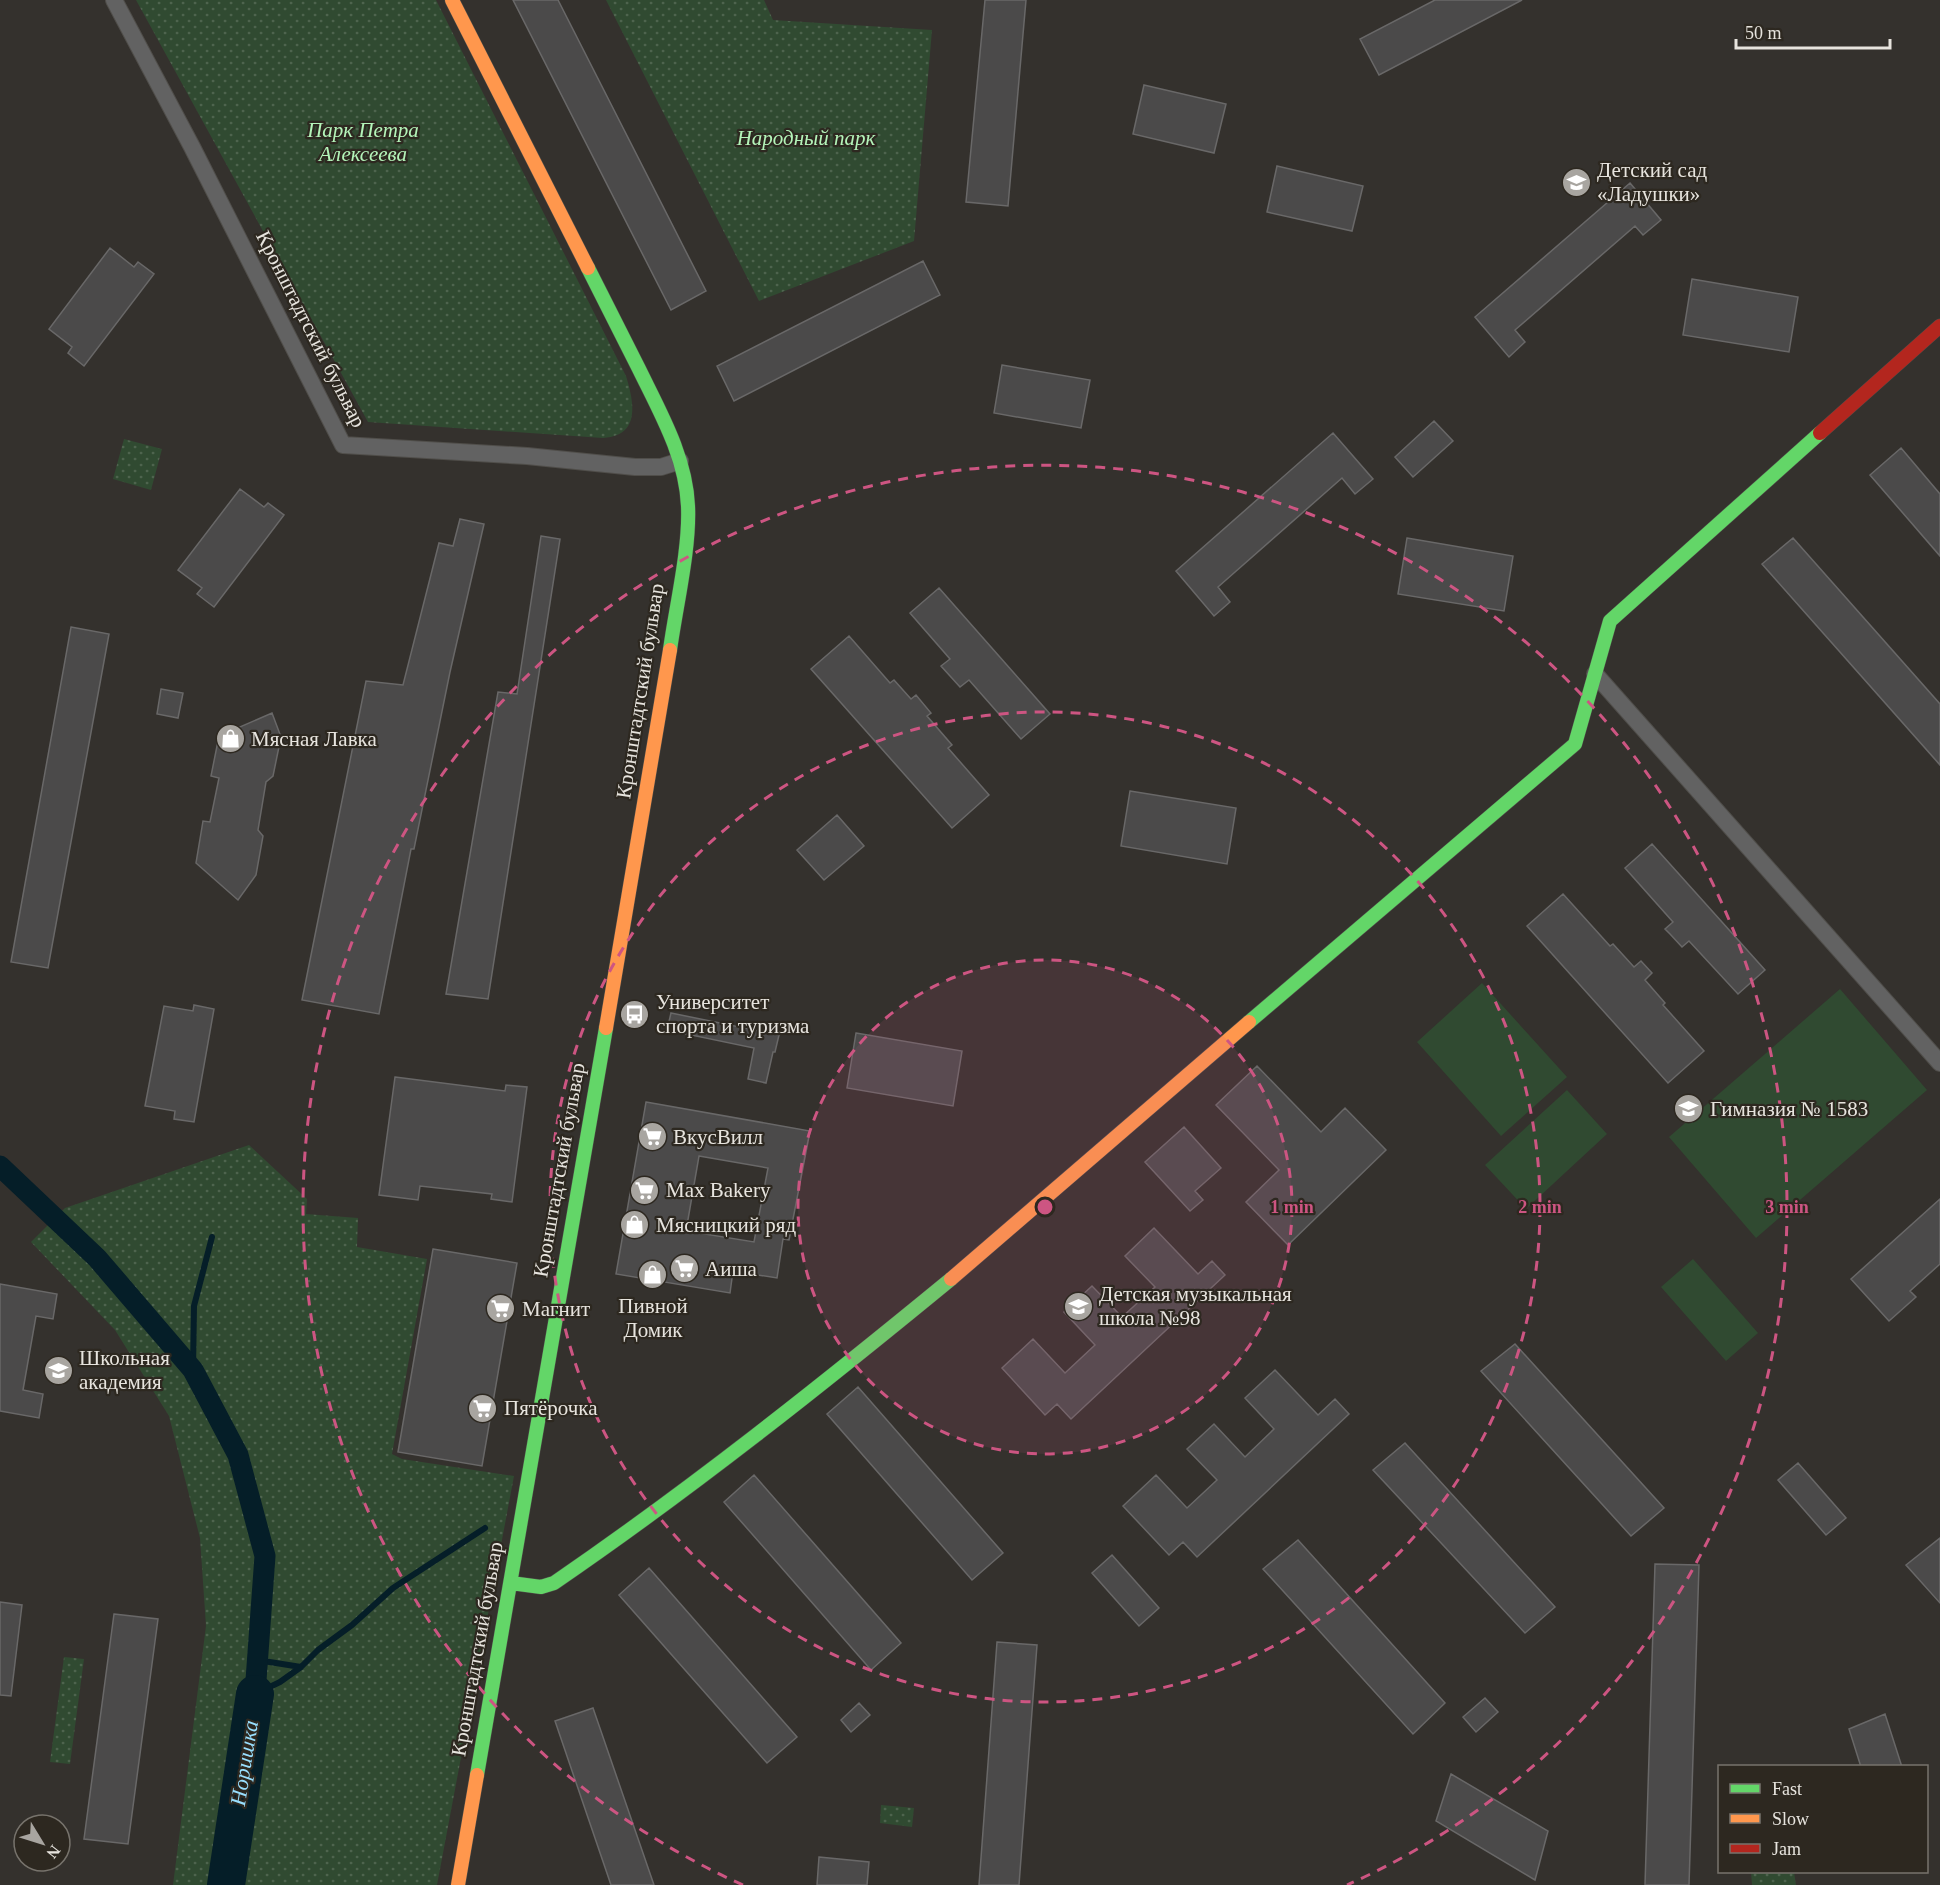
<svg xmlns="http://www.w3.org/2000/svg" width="1940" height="1885" font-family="Georgia,serif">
	<defs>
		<pattern id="green-dots" width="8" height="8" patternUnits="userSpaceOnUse" patternTransform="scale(1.5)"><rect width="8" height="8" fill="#304a31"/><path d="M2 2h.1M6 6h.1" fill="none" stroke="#4e644e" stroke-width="1.8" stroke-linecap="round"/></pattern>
	</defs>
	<rect width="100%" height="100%" fill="#34312d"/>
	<path fill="url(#green-dots)" d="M136,0h300l190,376c8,26 15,60 -23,62l-235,-16z
		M606,0h158l9,20 159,10 -18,211 -155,60z
		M124,439l38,10 -11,41 -38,-11z
		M249,1145l58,54 -1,15 52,4 -1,29 70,12 -35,195 10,5 112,17 -77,409h-264l33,-259 -6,-88 -31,-122 -54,-86 -84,-88 34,-34z
		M64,1657l20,2 -14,105 -20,-2z
		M881,1805l33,3 -2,19 -32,-4z
		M1751,1872h43l2,13h-44z"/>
	<path fill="#304a31" d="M1482,983l85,94 -66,59 -84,-94z
		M1840,989l87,101 -171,148 -87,-101z
		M1567,1090l40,44 -81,75 -41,-44z
		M1693,1259l65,74 -32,28 -65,-74z"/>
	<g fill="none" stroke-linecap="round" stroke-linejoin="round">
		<path stroke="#051e28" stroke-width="6" d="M193,1370l1,-64 18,-69
			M257,1660l44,7
			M255,1694l25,-12 21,-15 17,-17 34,-25 41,-37 92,-60"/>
		<path stroke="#051e28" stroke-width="21" d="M0,1166l97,92 96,112 45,85 27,101 -10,138"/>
		<path stroke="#051e28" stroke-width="38" d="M226,1885l29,-191"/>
	</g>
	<path fill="#4b4a4a" stroke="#696868" stroke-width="1.5" fill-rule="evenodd" d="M513,0h45l148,291 -35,19z
		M985,0h41l-18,206 -42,-4z
		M1435,0h87l-143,75 -19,-36z
		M1144,85l82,19 -12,49 -81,-19z
		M1277,166l86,20 -11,45 -85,-19z
		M1630,183l31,37 -18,15 -8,-9 -120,104 10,12 -16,15 -34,-40z
		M110,248l24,19 4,-5 16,12 -70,92 -16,-13 4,-6 -23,-18z
		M923,261l17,34 -206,106 -17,-35z
		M1692,279l106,18 -9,55 -106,-17z
		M1002,365l88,15 -9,48 -87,-15z
		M1434,421l19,20 -40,36 -18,-20z
		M1333,433l40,46 -18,15 -13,-16 -124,109 12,15 -16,14 -38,-45z
		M1901,448l39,46v62l-70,-81z
		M240,489l24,18 4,-4 16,12 -70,92 -17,-13 5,-6 -24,-18z
		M460,519l24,5 -34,148 -36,177h-3l-32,165 -77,-14 64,-319 37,4 36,-142 14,3z
		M541,536l19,3 -72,460 -42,-5 52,-302 19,2z
		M1407,538l106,18 -9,55 -106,-17z
		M1793,538l147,166v61l-178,-201z
		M939,588l111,126 -29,25 -52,-59 -9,7 -19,-21 9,-7 -40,-46z
		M71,627l38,7 -61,334 -37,-6z
		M849,636l41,47 4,-3 17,19 5,-4 15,18 -4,3 25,29 -4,3 41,47 -37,33 -141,-159z
		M161,689l22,4 -5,25 -21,-4z
		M272,713l9,24 -8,39 -7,6 -8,48 5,6 -7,39 -18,25 -42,-37 7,-42 7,1 9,-44 -8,-2 8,-40z
		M1130,791l106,17 -9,56 -106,-18z
		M837,815l27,31 -40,34 -27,-30z
		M1652,844l113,126 -27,24 -49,-53 -7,6 -12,-13 -5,-5 8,-7 -48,-54z
		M1563,894l47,52 3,-2 21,23 7,-6 11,12 -7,7 20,23 -2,2 41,46 -36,32 -141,-157z
		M194,1005l20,4 -20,113 -20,-3 1,-8 -30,-5 19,-100 29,5z
		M671,1013l108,22 -4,17h-2l-7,31 -18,-4 6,-31 -87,-18z
		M856,1033l106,18 -9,55 -106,-18z
		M1257,1066l64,66 24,-24 41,42 -98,95 -42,-43 33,-32 -63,-65z
		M395,1077l110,14 1,-6 21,2 -15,115 -21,-3 1,-5 -72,-8 -2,14 -39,-5z
		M646,1102l164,29 -21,109 -6,-1 -6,39 -44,-7 -3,22 -114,-19zM699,1156l69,12 -14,74 -68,-11z
		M1184,1127l37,41 -26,23 8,9 -13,11 -45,-49z
		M1940,1199v65l-30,27 6,6 -27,24 -38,-42z
		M1154,1228l44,46 14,-13 13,14 -154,144 -14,-15 -12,11 -43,-47 31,-29 32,34 30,-28 -31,-33 28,-26 30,31 33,-30 -30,-31z
		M433,1249l84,14 -35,203 -84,-14z
		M0,1284l57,10 -4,25 -17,-3 -13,74 20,4 -4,24 -39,-7z
		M1515,1344l149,164 -33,28 -150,-165z
		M1275,1370l43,45 17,-16 14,15 -152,143 -14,-15 -14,13 -46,-49 33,-31 31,33 30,-28 -30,-31 27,-25 31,33 29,-28 -29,-31z
		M858,1387l145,166 -31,27 -145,-166z
		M1405,1443l150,164 -30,26 -152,-163z
		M1798,1463l48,55 -20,17 -48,-55z
		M754,1475l147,168 -30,27 -147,-168z
		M1940,1538v65l-34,-38z
		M1298,1540l147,163 -32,31 -150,-165z
		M1112,1555l47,53 -20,18 -47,-53z
		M1655,1564l44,1 -10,320h-44z
		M649,1568l148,169 -30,26 -148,-168z
		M0,1602l22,3 -11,91 -11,-1z
		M114,1614l44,5 -30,225 -44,-5z
		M997,1642l40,3 -18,240h-40z
		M1485,1698l13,14 -22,20 -13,-15z
		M859,1703l11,12 -19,17 -10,-12z
		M593,1708l61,177h-43l-56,-164z
		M1885,1714l17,53h-41l-12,-38z
		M1451,1774l97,57 -13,49 -99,-59z
		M819,1857l50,5 -2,23h-50z"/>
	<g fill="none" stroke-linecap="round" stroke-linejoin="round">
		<defs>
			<path id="street" d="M114,0l78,147 151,298 184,11 108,11h26l19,-6
				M1595,674l345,389"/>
			<path id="fast" d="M588,268c17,34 34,68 51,101 21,43 47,88 49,137 2,43 -12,100 -18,144
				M1249,1022l326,-278 35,-123 210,-188
				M511,1583l30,4 13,-4c137,-94 268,-198 397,-304
				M477,1775l129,-747"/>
			<path id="slow" d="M452,0l136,268
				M606,1028l64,-378
				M951,1279l298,-257
				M458,1885l19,-110"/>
			<path id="jam" d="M1820,433l120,-107"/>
		</defs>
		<use href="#street" stroke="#504e4a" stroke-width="18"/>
		<use href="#fast" stroke="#504e4a" stroke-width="15"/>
		<use href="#slow" stroke="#504e4a" stroke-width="15"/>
		<use href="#jam" stroke="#504e4a" stroke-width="15"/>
		<use href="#street" stroke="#626262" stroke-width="16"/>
		<use href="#fast" stroke="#63d668" stroke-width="14"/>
		<use href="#slow" stroke="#ff974d" stroke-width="14"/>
		<use href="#jam" stroke="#b3261e" stroke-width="14"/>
	</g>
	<circle cx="1045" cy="1207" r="247" fill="#cd5582" fill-opacity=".12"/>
	<g fill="none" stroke="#cd5582" stroke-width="3" stroke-dasharray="10 8">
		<circle cx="1045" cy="1207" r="247"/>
		<circle cx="1045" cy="1207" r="495"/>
		<path d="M743 1885A742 742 0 1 1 1347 1885"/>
	</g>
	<defs>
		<symbol id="school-disc" viewBox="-11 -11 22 22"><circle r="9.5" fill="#a8a5a0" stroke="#2d2820"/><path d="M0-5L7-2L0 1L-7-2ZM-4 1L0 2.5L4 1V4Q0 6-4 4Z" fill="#fff"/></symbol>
		<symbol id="shop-disc" viewBox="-11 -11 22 22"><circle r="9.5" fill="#a8a5a0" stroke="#2d2820"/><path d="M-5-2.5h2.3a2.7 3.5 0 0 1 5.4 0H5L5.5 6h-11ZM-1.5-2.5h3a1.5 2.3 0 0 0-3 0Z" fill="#fff"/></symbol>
		<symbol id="bus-disc" viewBox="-11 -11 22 22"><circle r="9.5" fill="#a8a5a0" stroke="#2d2820"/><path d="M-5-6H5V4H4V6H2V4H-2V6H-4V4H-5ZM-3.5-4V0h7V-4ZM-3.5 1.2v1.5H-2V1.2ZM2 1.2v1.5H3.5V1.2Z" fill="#fff"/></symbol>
		<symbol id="supermarket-disc" viewBox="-11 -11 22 22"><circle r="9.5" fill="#a8a5a0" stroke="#2d2820"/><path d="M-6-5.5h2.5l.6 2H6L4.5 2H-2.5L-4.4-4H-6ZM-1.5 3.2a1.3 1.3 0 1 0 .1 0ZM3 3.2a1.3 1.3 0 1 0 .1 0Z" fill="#fff"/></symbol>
	</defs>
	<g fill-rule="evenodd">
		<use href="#school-disc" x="1560" y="166" width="33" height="33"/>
		<use href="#shop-disc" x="214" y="722" width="33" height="33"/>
		<use href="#bus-disc" x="618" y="998" width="33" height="33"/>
		<use href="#school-disc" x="1672" y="1092" width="33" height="33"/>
		<use href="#supermarket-disc" x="636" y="1120" width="33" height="33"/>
		<use href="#supermarket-disc" x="628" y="1174" width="33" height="33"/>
		<use href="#shop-disc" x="618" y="1208" width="33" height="33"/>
		<use href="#supermarket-disc" x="668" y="1252" width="33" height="33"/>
		<use href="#shop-disc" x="636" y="1258" width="33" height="33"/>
		<use href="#school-disc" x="1062" y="1290" width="33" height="33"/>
		<use href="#supermarket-disc" x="484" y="1292" width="33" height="33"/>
		<use href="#school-disc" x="42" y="1354" width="33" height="33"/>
		<use href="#supermarket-disc" x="466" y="1392" width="33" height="33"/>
	</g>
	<g text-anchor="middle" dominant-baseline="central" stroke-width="4.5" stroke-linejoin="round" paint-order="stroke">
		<g font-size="21" font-style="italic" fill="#b4f4b9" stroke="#2d2820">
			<text x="363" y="130">Парк Петра<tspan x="363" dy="24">Алексеева</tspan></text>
			<text x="806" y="138">Народный парк</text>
		</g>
		<g font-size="21" fill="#e7e4de" stroke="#2d2820" text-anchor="start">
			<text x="1597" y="170">Детский сад<tspan x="1597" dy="24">«Ладушки»</tspan></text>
			<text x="251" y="739">Мясная Лавка</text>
			<text x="656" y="1002">Университет<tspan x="656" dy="24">спорта и туризма</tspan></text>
			<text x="1710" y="1109">Гимназия № 1583</text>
			<text x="673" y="1137">ВкусВилл</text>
			<text x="666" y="1190">Max Bakery</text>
			<text x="656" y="1225">Мясницкий ряд</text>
			<text x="705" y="1269">Аиша</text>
			<text x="1099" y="1294">Детская музыкальная<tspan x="1099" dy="24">школа №98</tspan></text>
			<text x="653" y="1306" text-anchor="middle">Пивной<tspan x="653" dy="24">Домик</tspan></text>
			<text x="522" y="1309">Магнит</text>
			<text x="79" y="1358">Школьная<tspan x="79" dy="24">академия</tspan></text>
			<text x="504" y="1408">Пятёрочка</text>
		</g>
		<g font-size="21" fill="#e7e4de" stroke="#2d2820">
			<text transform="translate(311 329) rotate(63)">Кронштадтский бульвар</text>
			<text transform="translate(640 691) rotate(-81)">Кронштадтский бульвар</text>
			<text transform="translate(559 1170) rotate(-80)">Кронштадтский бульвар</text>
			<text transform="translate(477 1649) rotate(-80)">Кронштадтский бульвар</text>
		</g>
		<g font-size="22" font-style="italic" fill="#98defd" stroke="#2d2820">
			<text transform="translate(244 1763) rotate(-81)">Норишка</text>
		</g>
	</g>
	<circle cx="1045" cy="1207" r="9" fill="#cd5582" stroke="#2d2820" stroke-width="3"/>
	<g font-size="18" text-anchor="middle" font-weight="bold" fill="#cd5582" stroke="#2d2820" stroke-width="4.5" stroke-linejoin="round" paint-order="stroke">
		<text x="1292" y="1213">1 min</text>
		<text x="1540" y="1213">2 min</text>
		<text x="1787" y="1213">3 min</text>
	</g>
	<rect x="1718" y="1765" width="210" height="108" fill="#2d2820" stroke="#77736c" stroke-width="1.5"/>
	<rect x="1730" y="1784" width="30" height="9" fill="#63d668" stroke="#77736c" stroke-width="1.5"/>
	<text x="1772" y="1795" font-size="18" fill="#e7e4de">Fast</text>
	<rect x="1730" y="1814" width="30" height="9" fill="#ff974d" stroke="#77736c" stroke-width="1.5"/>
	<text x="1772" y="1825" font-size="18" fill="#e7e4de">Slow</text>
	<rect x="1730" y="1844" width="30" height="9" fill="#b3261e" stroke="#77736c" stroke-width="1.5"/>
	<text x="1772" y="1855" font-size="18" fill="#e7e4de">Jam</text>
	<g transform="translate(42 1843) rotate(128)"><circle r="28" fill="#2d2820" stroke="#77736c" stroke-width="1.5"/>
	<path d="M0-4.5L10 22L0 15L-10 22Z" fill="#a8a5a0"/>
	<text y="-9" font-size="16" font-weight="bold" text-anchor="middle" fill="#e7e4de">N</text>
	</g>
	<path d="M1736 39v9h154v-9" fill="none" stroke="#e7e4de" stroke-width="3"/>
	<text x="1745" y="39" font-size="18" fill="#e7e4de" stroke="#2d2820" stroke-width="4.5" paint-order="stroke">50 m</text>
</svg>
